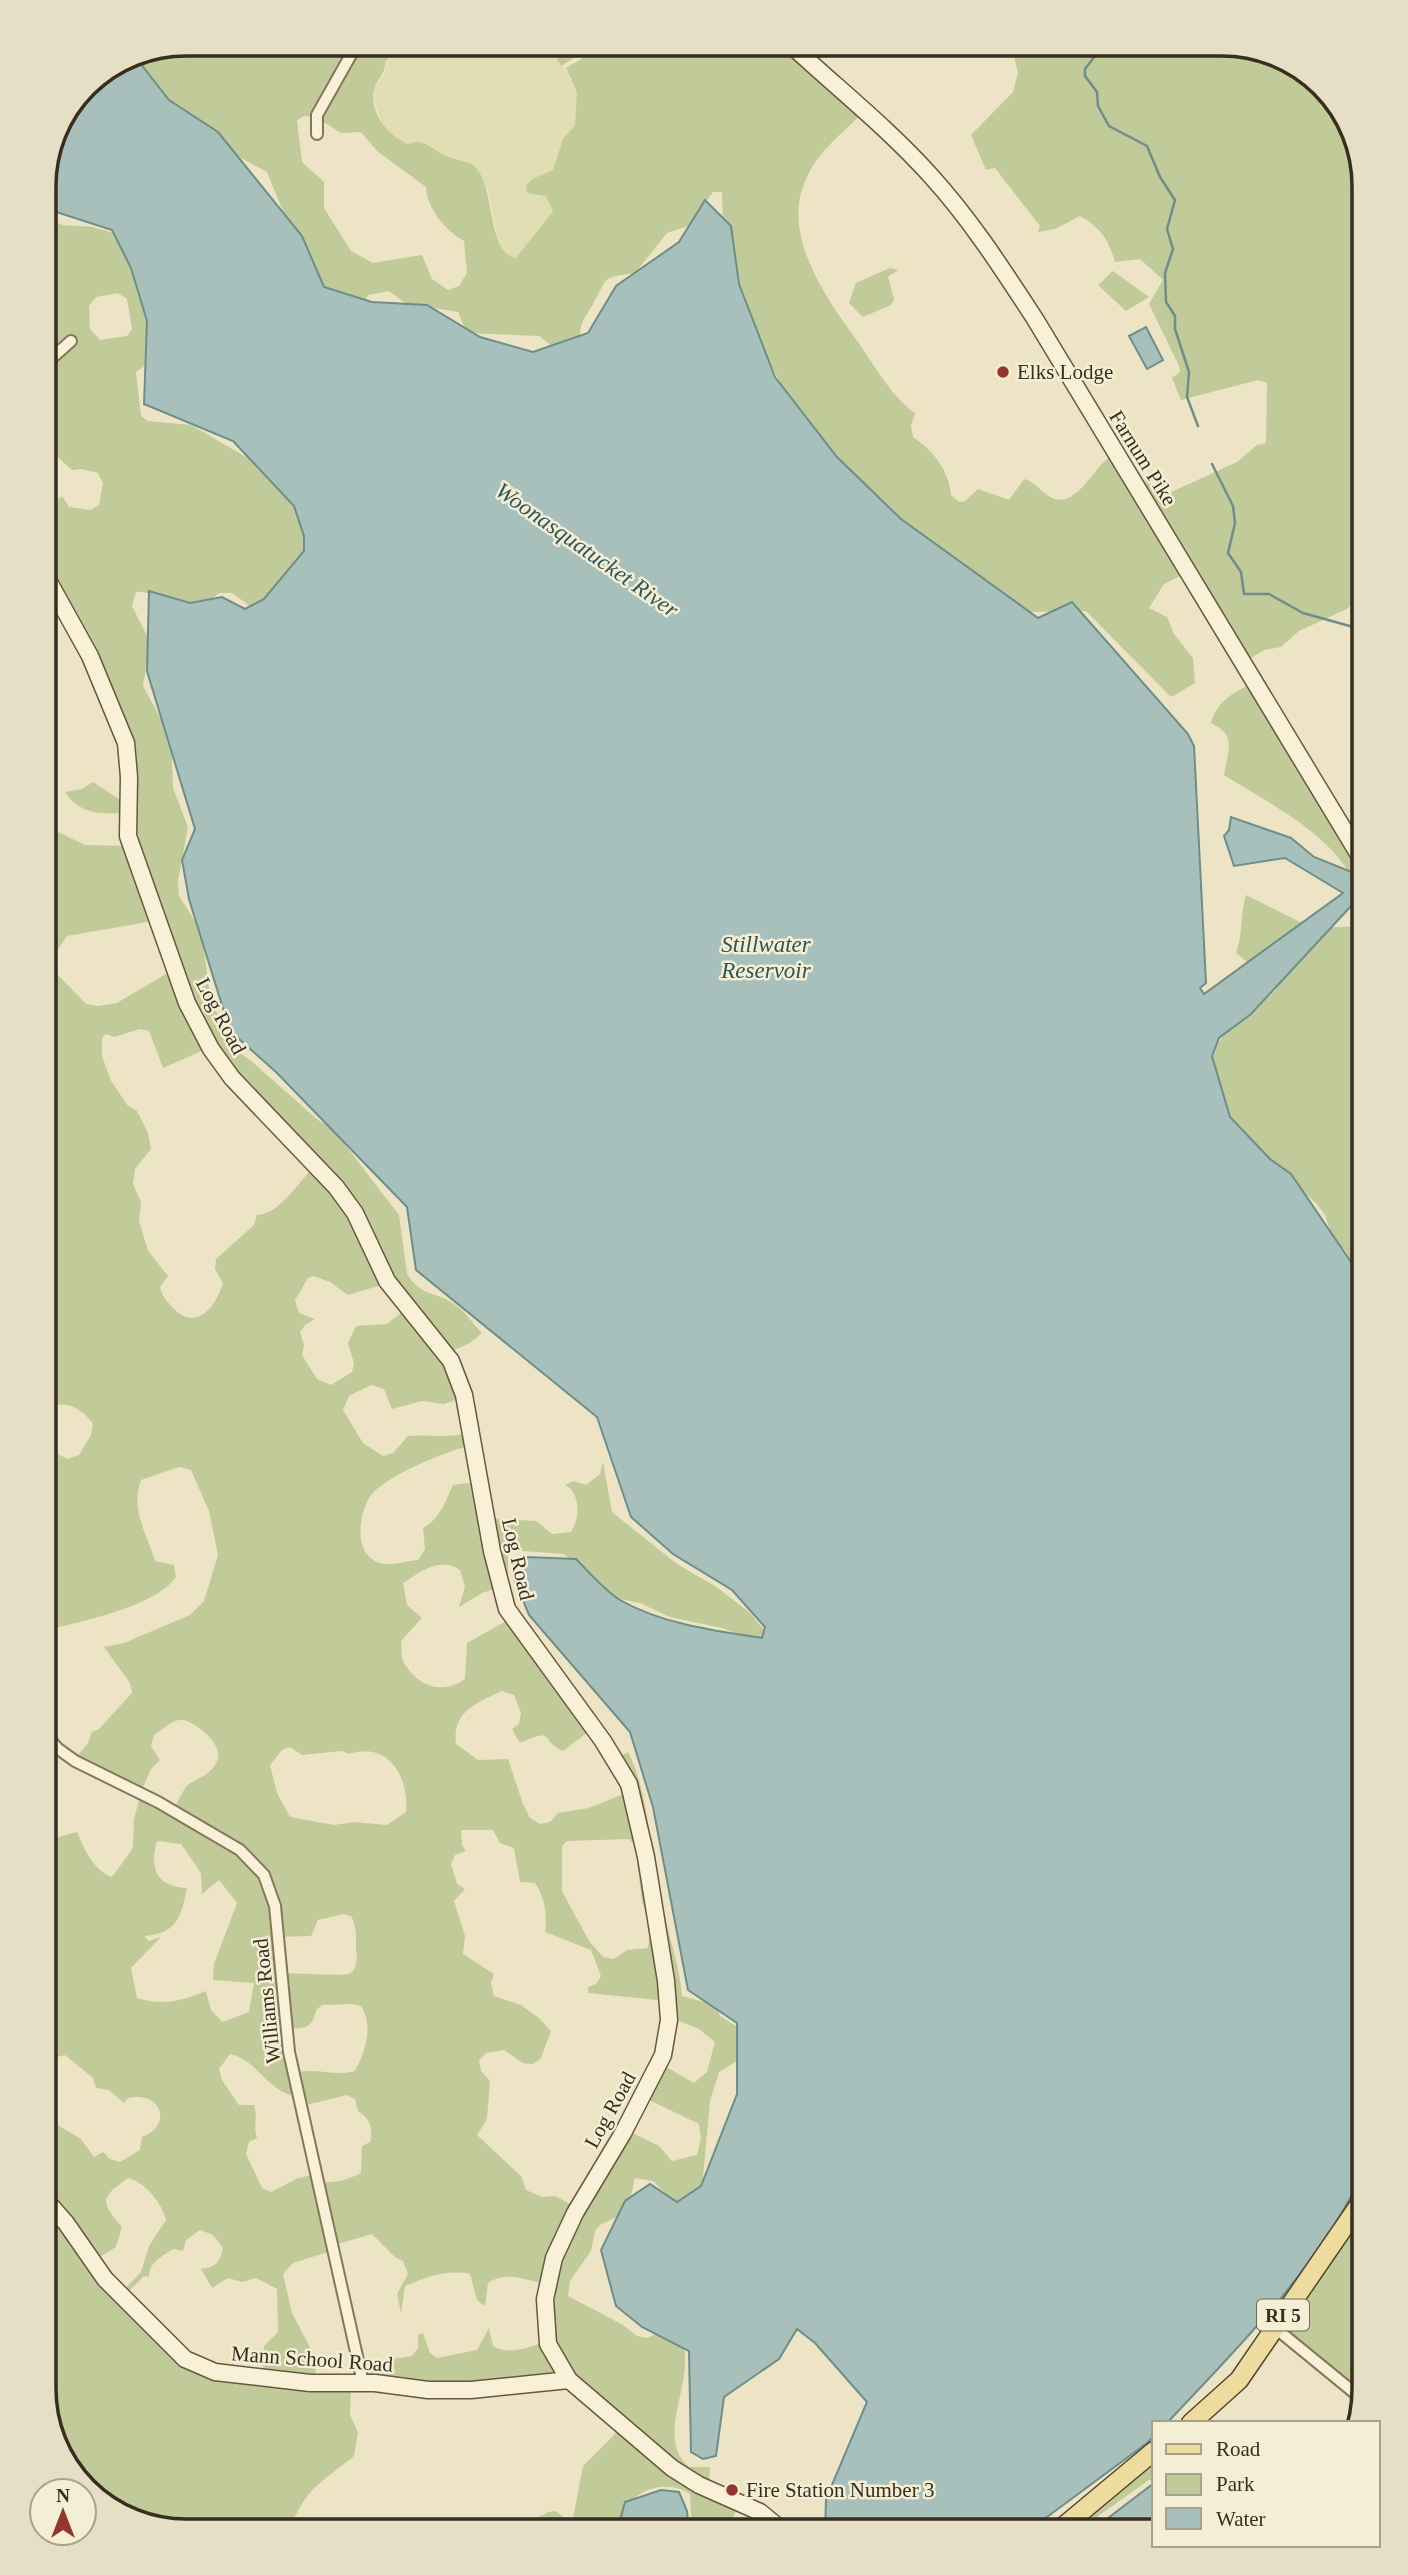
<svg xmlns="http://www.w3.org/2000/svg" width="1408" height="2575" font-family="Georgia,serif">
	<rect width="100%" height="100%" fill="#ede4c5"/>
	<path fill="#e2deb3" d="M400,44h149l16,25 12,23 -2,33 -12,14 -10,31 -21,9 -4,14 18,3 7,15 -37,47 -6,-1 -11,-12 -11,-55 -23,-30 -20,-4 -20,-14 -17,2 -11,-5 -14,-13 -8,-23v-16l10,-14v-11z"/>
	<path fill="#c1ca99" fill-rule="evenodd" d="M186,44h214l-15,18c0,13 -6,14 -10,25 -8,24 13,49 33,57 15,-6 21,2 34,10 11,7 24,4 34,14 19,19 11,86 40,90l37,-47 -7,-15 -19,-3 -1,-7 6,-7 21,-9 10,-31 12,-14 2,-33 -11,-24 40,-24h181l76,69c-21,20 -44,38 -56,64 -28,56 19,121 51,165 17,24 33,54 57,71l-4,13 2,11c21,14 36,34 38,58l8,7 6,-1 13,-12 31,11 15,-21c12,3 17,14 28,19 25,11 41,-31 59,-42l71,119 -18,9 -15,24 18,9 7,17 19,24 2,25 -24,14 -85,-86 -63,1 -135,-95 -105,-123 -3,-12 -55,-102 -3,-88h-9l-22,33 -24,8 -32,40c-36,5 -26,4 -42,31 -10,17 -13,17 -13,37l-23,9 -18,-14 -72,-3 -9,-21 -53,-9 -16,-12 -21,4 -5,11 -54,-22 -8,-43 -19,-32 -15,-37 -26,-14 -69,-53 -40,-51zM304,116l12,1 25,16 20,-1 16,19 49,36c1,22 20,44 38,54l3,32 -8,13 -11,4 -16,-11 -10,-24 -49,8 -22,-12 -27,-43v-26l-22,-20 -5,-42z
		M549,44h47l-35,22z
		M815,44h55l-32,3 -10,8z
		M1011,44h221l70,24 51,63 11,55v392l-7,21 -10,10 -48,22 -18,16 -17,3 -21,13 -108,-178 11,-5 21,14 70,-32 20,-17 9,-2 1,-60 -9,-3 -77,20 -9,-22 8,-6 -1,-6 -30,-62 14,-24 -23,-21 -25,3c-6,-22 -15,-35 -35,-46l-25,13 -17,3 2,-6 -45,-58 -9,2 -15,-35 42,-43 5,-19z
		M44,217l19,8 29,2 22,6 38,47 -6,85 -10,7 5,44 7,5 43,4 76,44 48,67 -48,66 -17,4 -18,-13h-13c-8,9 -28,15 -41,13 -16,-1 -25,-16 -42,-14l-4,14 18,36 -7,44 28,52 2,50 15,39 -10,54 1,15 16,25 8,22 7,52 20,51 20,14 68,60 15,9 66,86 8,59c14,23 31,18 47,30 11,7 19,20 28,29l-12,10 -22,10 16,44 -20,7 -22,-3 -30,8 -8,-20 -13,-4 -22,11 -6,14 20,33 20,13 10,-3 15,-17c23,-2 42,3 63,-4l3,13c-24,4 -92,32 -105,53 -9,16 -16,51 6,63 12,7 30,0 43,-1l7,-11 -2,-21c17,-9 22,-26 30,-43l27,-3 8,36 48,3 16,13 19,-2c9,-14 10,-39 -6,-47l8,-4 13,4 14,-11 3,-12 9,50 65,52 38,22 34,26 21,25 -2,7 -46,-16 -52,-11 -30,-14 -26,-5 -50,-44 -56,-4v35l-26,8 -23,14 6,-20 -5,-17c-19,-14 -40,2 -57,13l4,22 15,13 -21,23c1,6 0,16 3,22 14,24 39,32 61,16l2,-36 45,-25 80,111 -29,22c-23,-9 -6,-25 -43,-8l-8,-14 7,-5 2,-11 -7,-18 -12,-4c-26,12 -50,21 -46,53l22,16 30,-1 15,45 7,14 10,6 10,-2 8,-9 31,-5 42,-17 -15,-32 12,-7c21,41 21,93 30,138 7,35 21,70 24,106l33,9 5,11 24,15 -7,30 -18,11 -9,29 -8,87 -9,8 -19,6 -21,-21 -18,-3 -8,34 -27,13 -5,6 -4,20 -21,30 -2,15 55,29 14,11 10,2 10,-4 26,10c12,39 -29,93 6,123h21l-1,21 26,11 1,12 -11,20h-33l-2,-37c-20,-14 -52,-7 -65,15 -3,6 -4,15 -6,22h-106l35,-19 8,-1 8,7h9l10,-52 40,-40 -55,-47 -90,10 -116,-8 -2,-17 52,-8 6,-8v-13l5,-2 7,20 7,5 40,-8 12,-22 4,18c17,10 37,1 54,-5v-57c-21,-3 -39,-14 -59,-1l-3,23 -8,-6 -7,-26c-24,-5 -43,3 -65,12l-4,27 -4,-19 11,-20 -5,-13 -7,-3 -24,-24 -38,11 -3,6 -38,12 -10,11 9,39 24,46 -1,21 36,3 -1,32 8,17 -4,24c-14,12 -35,25 -46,39 -7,9 -12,20 -17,29l2,7h-116l-71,-24 -51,-63 -11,-55v-156l19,-14 -19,-22v-80l37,22 13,18 9,-5 7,7 10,3 20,-12 2,-13c31,-12 20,-46 -14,-39l-4,5 -15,-13 -13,-2 -3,-10 -28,-23 -12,3 -9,9v-226l33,-9c7,17 17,39 35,45l21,-29 1,-29 7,-25 33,15c4,-7 8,-18 14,-24 7,-6 17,-8 23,-15 18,-18 -2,-35 -15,-44 -19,-13 -25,-2 -42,9l-3,11 9,14 -9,9 -9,21 -69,-29 15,-18 4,-11 7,-3 33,-36 -2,-10 -26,-36 20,-4 66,-28 14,-14 14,-46 -9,-44 -18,-41 -12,-3 -38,13c-11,30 6,54 14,81l19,4 2,12c-22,31 -96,44 -132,54v-166l9,-13 15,7 11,-4 12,-20 2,-11c-13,-18 -32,-26 -49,-13v-579h14l27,13 42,1 -2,-33c-24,1 -45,2 -60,-21l17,-3 11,-7 32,21 -1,-61 -80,-165v-68l18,-13 7,11 21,3 9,-5 4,-22 -5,-10 -16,-4 -10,1 -22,-20 -6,2v-89l3,-4 -3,-28zM118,293l9,6 5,30 -5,7 -27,4 -10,-11 -1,-23 7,-9zM153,921l18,50 -54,32 -19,3 -12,-2 -30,-31 -2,-18 13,-19zM140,1029l9,2 14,37 43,-19 109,117c-16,15 -36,49 -58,49l-3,10 -38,34 -1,10 8,14c-7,23 -26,49 -49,26 -7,-8 -12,-12 -14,-22l8,-11 -20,-25 -9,-30 2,-19 -8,-18 2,-15 16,-20 -3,-16 -11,-22 -9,-5 -17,-25 -9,-25v-18l4,-4 8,3zM314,1276l16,6 18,13 40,-12 19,25 -20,16 -31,2 -8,17 6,20 -2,9 -21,13 -14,-6 -15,-24 2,-10 -4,-13 5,-7 10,-6 -16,-6 -4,-13 13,-22zM290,1747l12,8 40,-4 7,3c40,-13 60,23 57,58l-19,13 -33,-3 -20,3 -44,-8 -13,-24 -7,-28 12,-15zM461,1830h32l7,13 14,5 6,34 15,1c9,13 13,32 10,49l46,18 10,26 -5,8 -8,3v6l80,8 1,16 30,12 16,13 -8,30 -13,11 -35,-20 -14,35 54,26 2,14 -4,17 -25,6 -13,-15 -35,-17 -48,78 -21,-11 -13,1 -16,-7 -5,-14 -44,-41 10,-16 3,-38 -9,-10 -2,-11 7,-7 18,-3 19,13 10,1 8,-6 10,-27 -12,-13 -18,-13 -27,-9 -3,-13 3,-9 -31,-20 2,-18 -11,-35 11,-12 -8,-5 -6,-20 4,-9 11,-4 -4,-6zM629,1839l6,6 7,56 8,26 -2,21 -21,2 -13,9 -11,-2 -14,-16 -27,-50v-45l5,-5zM157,1841l24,3 20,29 1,21 17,-14 18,23 -23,61 -1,16 41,3 -5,29 -27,10 -11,-12 -5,-19c-24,10 -44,15 -69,7l-6,-30 30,-31 -12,4 -5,-5c33,-2 37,-19 43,-48 -30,-1 -38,-19 -30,-47zM343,1914l8,2c6,10 5,21 5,33 1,8 2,20 -7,25 -4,2 -57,-1 -68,-1l-3,-36 33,-1 7,-16zM353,2004l8,2c13,20 4,46 -6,65 -21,6 -38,-4 -61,2l-10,-44c19,-1 28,1 32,-19l6,-5zM230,2054c27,5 38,39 67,42l5,10 45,-11 8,4 3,12c13,8 15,17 12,31l-8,4 -1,27c-14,7 -25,10 -41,9l-3,-8 -19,4 -27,14 -9,-4 -16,-34 3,-12 8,-4c-4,-12 1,-22 -3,-33h-15l-17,-25 -3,-11zM128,2178c17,4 34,25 38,42l-17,26 -8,26 -19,20 -28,-32 22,-13 6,-20c-22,-26 -22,-29 6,-49zM200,2230l13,5 10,13c-3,14 -7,19 -22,21l11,19 16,-10 14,4 14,-4 21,11 1,43 -14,14 -1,29 -79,-18 -59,-62 18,-18 6,-1c0,-14 14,-20 24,-27l10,2 3,-11z
		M890,268l8,2 -10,7 6,22 -3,6 -28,12 -14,-14 7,-20z
		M1113,271l36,26 -23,14 -28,-26z
		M1253,683l111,179v429l-18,-40 -13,-11 -8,-25 -8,-11 -31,-27 -46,-11 -32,-110 17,-22 51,-44 -11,-13 -29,-24c7,-19 4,-38 10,-58l66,33 50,-2c6,-76 -83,-116 -138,-151 4,-25 13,-40 -13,-52 6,-22 22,-30 42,-40z
		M44,1740l13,14 -13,21z
		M1364,2168v222l-2,7 -100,-77z
		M1154,2455v25h-5l-55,39 -7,-9z"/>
	<path fill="#a7c0bb" stroke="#6e8e89" stroke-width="2" d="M133,54l36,46 49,32 84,104 22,51 48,15 55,3 53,32 53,15 55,-19 28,-47 63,-44 26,-42 26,26 8,58 36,93 62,80 64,62 137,99 34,-16 116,132 6,12 12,237 -6,5 4,6 139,-101 -58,-35 -51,8 -10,-30 5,-6 2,-13 60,21 23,19 50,20v15l-113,122 -32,24 -7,18 18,61 40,42 21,15 73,107v889c-43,96 -126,177 -197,253h-13v13l-7,7 -119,88h-203l1,-32 41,-97 -52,-59 -18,-14 -18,30 -55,38 -8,59 -13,3 -12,-7 -2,-101 -47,-24 -26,-21 -15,-56 24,-49 25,-17 27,18 24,-16 36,-92v-71l-49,-33 -35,-183 -23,-75 -101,-117 -16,-39 13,-19 50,2c13,13 28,31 44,41 42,24 95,31 142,38l3,-11 -33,-37 -59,-36 -42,-37 -34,-100 -181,-147 -9,-63 -131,-135 -46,-41 -41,-132 -7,-39 13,-31 -48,-158 2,-80 41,12 32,-6 23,12 19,-10 40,-48v-15l-10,-30 -61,-65 -89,-37 3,-83 -16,-53 -19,-38 -68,-22c0,-72 24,-119 89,-154z
		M1146,327l17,33 -16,9 -18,-33z
		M1154,2483v48h-63z
		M661,2490l18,2 8,19 2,20h-72l8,-29z"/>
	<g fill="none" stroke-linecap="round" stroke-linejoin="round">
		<path stroke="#6e8e89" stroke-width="2.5" d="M1096,44l-1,12 -10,13v7l12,16 1,14 11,20 38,20 13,31 15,23 -8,29 6,20 -8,24 1,29 9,14v13l14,43 -2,25 11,29
			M1212,464l21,42 2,17 -7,30 13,19 3,22h25l34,19 61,17"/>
		<defs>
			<path id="street" d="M317,134v-19l40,-71
				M44,365l27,-24
				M44,1732l13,16 18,13 83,41 82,48 24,25 11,31 14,146 74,331
				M1274,2327l88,72"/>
			<path id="secondary" d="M790,44c47,44 98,84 141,132 40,44 72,94 104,143l329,544
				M44,573l46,83 36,87 3,34 -1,59 59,167 24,46 21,29 104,109 19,26 32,68 64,80 13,34 28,156 15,58 96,132 26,43 17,73 20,124 3,39 -6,35 -40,78 -48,80 -21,45 -9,41 3,45 21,36 103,88 27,17 61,27 23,19
				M44,2198l22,25 39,56 80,80 30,13 95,11h65l53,7h43l98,-10"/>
			<path id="primary" d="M1191,2423l48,-43 125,-182
				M1058,2531l96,-80"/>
		</defs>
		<use href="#street" stroke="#87765c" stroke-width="14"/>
		<use href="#secondary" stroke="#69573f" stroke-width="19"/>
		<use href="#primary" stroke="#554430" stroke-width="21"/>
		<use href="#street" stroke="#f8f1d8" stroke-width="10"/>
		<use href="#secondary" stroke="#f8f1d8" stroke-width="16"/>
		<use href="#primary" stroke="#eedc9f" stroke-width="18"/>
	</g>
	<g fill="#94362e" stroke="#f4eed5" stroke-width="2.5">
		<circle cx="1003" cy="372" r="7"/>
		<circle cx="732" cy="2490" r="7"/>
	</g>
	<g text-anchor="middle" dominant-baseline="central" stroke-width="5" stroke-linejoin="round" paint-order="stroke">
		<rect fill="#f4eed5" stroke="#706756" stroke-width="2" x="1257" y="2299.5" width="52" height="31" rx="5"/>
		<g font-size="19" font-weight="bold" fill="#382d1f">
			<text x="1283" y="2315">RI 5</text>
		</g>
		<g font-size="21" fill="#382d1f" stroke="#f4eed5" text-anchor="start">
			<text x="1017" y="372">Elks Lodge</text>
			<text x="746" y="2490">Fire Station Number 3</text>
		</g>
		<g font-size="21" fill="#382d1f" stroke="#f4eed5">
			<text transform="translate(1143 458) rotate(58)">Farnum Pike</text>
			<text transform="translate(221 1016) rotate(62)">Log Road</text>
			<text transform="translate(518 1559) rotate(77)">Log Road</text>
			<text transform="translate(267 2001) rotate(-96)">Williams Road</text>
			<text transform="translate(610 2110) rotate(-61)">Log Road</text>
			<text transform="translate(312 2359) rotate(4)">Mann School Road</text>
		</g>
		<g font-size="23" font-style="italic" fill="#2f5657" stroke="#f4eed5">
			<text transform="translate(587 550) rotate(35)">Woonasquatucket River</text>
			<text x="766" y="944">Stillwater<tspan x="766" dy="26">Reservoir</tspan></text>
		</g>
	</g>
	<path d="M0 0H1408V2575H0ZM186 56H1222A130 130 0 0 1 1352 186V2389A130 130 0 0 1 1222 2519H186A130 130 0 0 1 56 2389V186A130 130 0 0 1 186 56Z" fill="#e5dfc6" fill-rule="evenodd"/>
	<path fill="none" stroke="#382d1f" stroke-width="3.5" d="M186 56H1222A130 130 0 0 1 1352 186V2389A130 130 0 0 1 1222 2519H186A130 130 0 0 1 56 2389V186A130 130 0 0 1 186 56Z"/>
	<rect x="1152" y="2421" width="228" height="126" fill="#f4eed5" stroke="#a9a18c" stroke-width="2"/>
	<rect x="1166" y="2444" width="35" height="10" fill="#eedc9f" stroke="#a9a18c" stroke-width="2"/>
	<text x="1216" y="2456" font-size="21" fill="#382d1f">Road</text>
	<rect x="1166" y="2474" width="35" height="21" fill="#c1ca99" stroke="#a9a18c" stroke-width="2"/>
	<text x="1216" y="2491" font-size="21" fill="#382d1f">Park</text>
	<rect x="1166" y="2508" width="35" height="21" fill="#a7c0bb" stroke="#a9a18c" stroke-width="2"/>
	<text x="1216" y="2526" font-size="21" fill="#382d1f">Water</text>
	<g transform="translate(63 2512)"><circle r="33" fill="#f4eed5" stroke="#a9a18c" stroke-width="2"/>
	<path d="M0-5L12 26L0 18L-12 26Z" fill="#94362e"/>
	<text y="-10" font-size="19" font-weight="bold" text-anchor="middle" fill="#382d1f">N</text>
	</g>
</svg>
